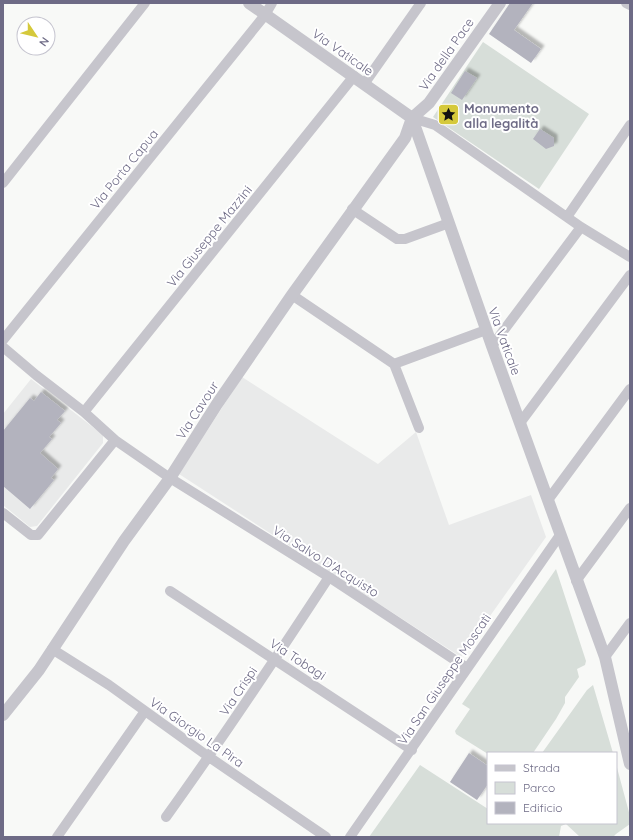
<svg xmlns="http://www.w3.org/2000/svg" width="633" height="840" font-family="Quicksand,sans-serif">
	<defs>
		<filter id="shadow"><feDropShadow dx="3.5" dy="-3.5" stdDeviation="1" flood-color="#0004"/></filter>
	</defs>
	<rect width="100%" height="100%" fill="#f8f9f7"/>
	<path fill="#e9eaea" d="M242,377l136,87 38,-32 33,93 82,-30 15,42 -85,120 -282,-183z
		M31,379l72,56v8l-66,83 -7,1 -27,-22v-91z"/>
	<path fill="#d7ded9" d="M483,42l106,72 -50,75 -106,-72z
		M556,569l30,92 -1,4 -8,4 2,8 -14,20v6l-9,16 -23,34 -45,1 -32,-20 -1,-3 15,-22 -8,-5z
		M593,685l20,68h-71l45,-63z
		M616,764l14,52v8l-14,10 -3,3h-33l-14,-13 -5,2 -2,11h-190l51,-72 68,44v14h128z"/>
	<path fill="#b3b3be" filter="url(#shadow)" d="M510,3h23l-19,27 27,19 -10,14 -42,-29z
		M465,71l12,7 -15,22 -11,-7z
		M540,129l14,9v8l-8,3 -13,-10z
		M41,392l24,19 -8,9 4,3 -12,14 3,2 -12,14 18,16 -7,9 3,2 -24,29 -27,-23v-55l27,-33 4,3z
		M469,753l19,13v18l-11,16 -27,-18z"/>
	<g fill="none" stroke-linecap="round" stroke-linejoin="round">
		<path stroke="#c6c5cc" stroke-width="10" d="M626,3l4,2
			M364,84l57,-81
			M412,118l23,7 146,102 49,30
			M3,183l142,-180
			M352,209l45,30h8l44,-16
			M567,217l63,-92
			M292,295l102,69 25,64
			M3,340l262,-325 7,-12
			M492,346l89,-119
			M3,347l33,28 48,37 31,28 55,38 159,99 138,91
			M394,364l92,-34
			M84,412l270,-336
			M520,423l110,-148
			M548,500l82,-111
			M3,513l28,22h7l77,-95
			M576,581l54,-73
			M170,591l242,159
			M52,649l57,36 100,72 117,80
			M605,657l25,-34
			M166,817c56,-78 110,-159 163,-240
			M57,837l88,-126
			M350,837l210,-302"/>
		<path stroke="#c6c5cc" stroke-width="12" d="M249,3l163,115 80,228 113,311 25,107
			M3,715l36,-45 85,-129 46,-63 47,-74 75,-109 113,-157 7,-20 17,-15 71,-100"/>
	</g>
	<defs>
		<symbol id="sight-square" viewBox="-11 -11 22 22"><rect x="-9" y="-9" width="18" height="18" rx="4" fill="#d5c93b" stroke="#fff"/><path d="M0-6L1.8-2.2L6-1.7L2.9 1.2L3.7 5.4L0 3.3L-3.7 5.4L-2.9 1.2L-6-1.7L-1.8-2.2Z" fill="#111"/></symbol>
	</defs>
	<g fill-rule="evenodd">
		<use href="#sight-square" x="436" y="102" width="25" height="25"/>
	</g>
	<g text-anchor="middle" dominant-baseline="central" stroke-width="4" stroke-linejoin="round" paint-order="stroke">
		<g font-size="13" fill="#6e6b86" stroke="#fff">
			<text transform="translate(343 52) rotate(35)">Via Vaticale</text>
			<text transform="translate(446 54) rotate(-55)">Via della Pace</text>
			<text transform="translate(124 169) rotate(-51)">Via Porta Capua</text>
			<text transform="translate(209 236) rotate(-51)">Via Giuseppe Mazzini</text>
			<text transform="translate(505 341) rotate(70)">Via Vaticale</text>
			<text transform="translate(197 410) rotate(-57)">Via Cavour</text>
			<text transform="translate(326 561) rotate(32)">Via Salvo D'Acquisto</text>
			<text transform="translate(298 659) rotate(33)">Via Tobagi</text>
			<text transform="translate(444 679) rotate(-56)">Via San Giuseppe Moscati</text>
			<text transform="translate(238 691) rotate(-56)">Via Crispi</text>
			<text transform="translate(197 732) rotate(35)">Via Giorgio La Pira</text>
		</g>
		<g font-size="13" font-weight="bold" fill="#6e6b86" stroke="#fff" text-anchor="start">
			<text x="464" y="108">Monumento<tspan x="464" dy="15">alla legalità</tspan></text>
		</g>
	</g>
	<rect width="633" height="840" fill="none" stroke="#6e6b86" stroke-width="8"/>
	<rect x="487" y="752" width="130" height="72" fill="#ffffff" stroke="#c5c4cf"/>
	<rect x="495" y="765" width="20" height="6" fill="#c6c5cc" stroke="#c5c4cf"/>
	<text x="523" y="772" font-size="12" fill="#6e6b86">Strada</text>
	<rect x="495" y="782" width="20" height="12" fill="#d7ded9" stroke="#c5c4cf"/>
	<text x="523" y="792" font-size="12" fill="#6e6b86">Parco</text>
	<rect x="495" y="802" width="20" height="12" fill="#b3b3be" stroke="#c5c4cf"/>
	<text x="523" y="812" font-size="12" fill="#6e6b86">Edificio</text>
	<g transform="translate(36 36) rotate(125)"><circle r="19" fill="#ffffff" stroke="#c5c4cf"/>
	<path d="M0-3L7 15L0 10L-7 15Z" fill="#d5c93b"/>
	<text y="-6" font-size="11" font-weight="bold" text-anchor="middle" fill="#6e6b86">N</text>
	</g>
</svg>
